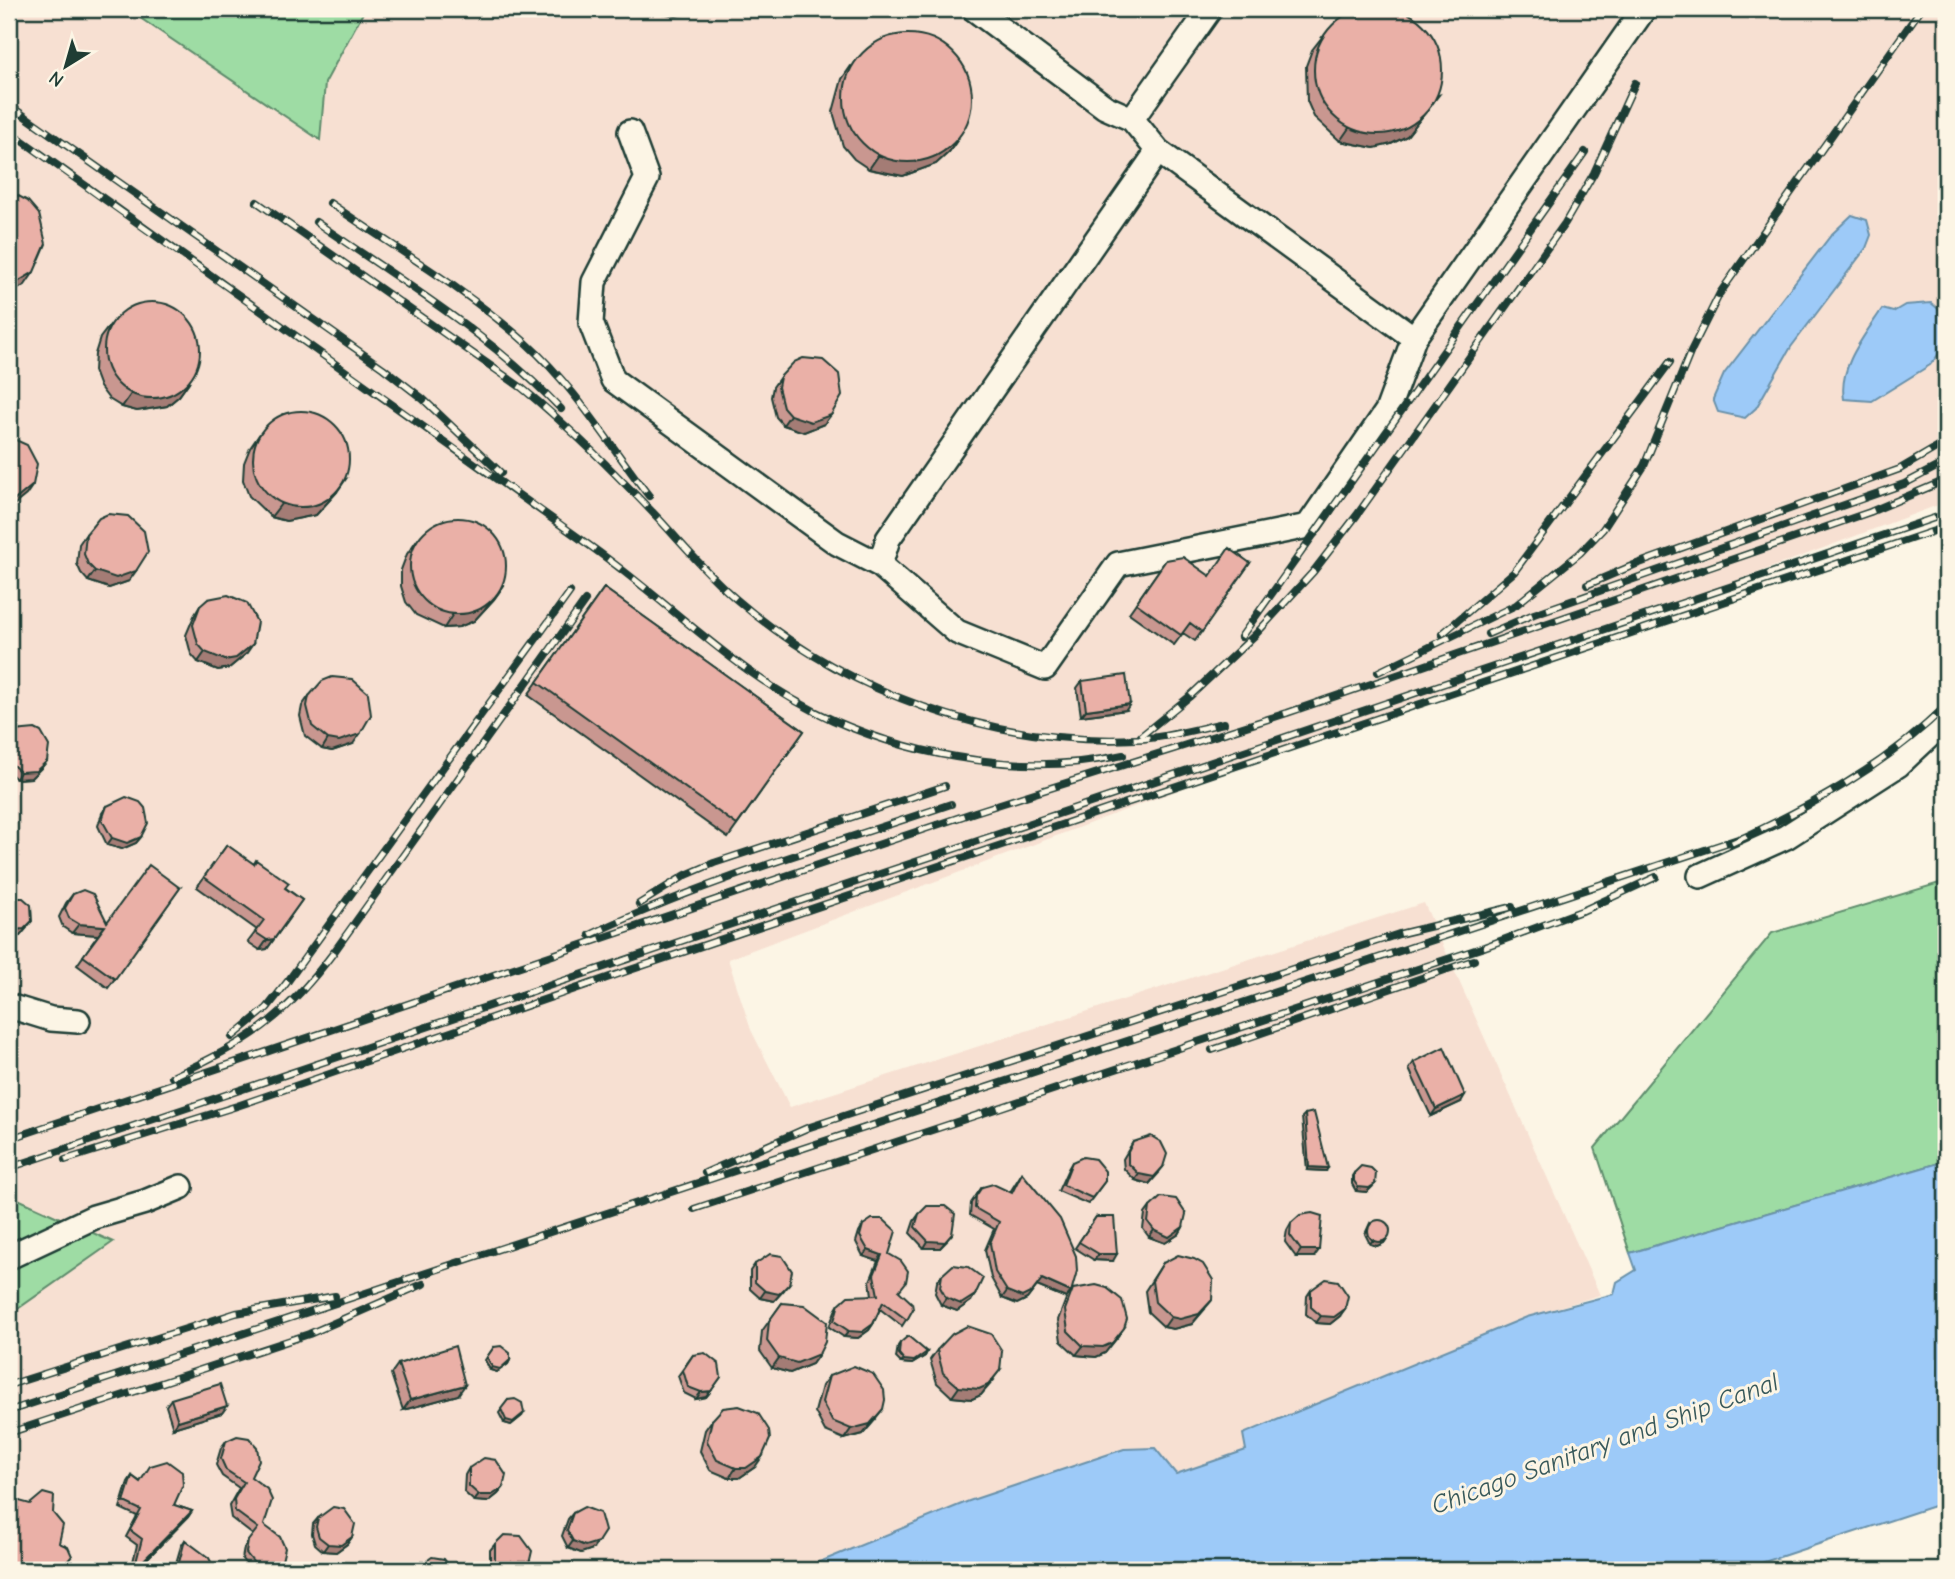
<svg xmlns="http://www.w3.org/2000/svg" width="1955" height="1579" font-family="'Comic Neue',sans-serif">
	<rect width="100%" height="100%" fill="#fcf5e5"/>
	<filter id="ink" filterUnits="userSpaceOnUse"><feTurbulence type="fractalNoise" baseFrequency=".0143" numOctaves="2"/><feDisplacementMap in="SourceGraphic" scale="14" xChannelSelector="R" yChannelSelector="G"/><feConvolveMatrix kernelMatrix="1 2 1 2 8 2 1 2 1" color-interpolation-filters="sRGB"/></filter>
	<g filter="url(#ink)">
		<path fill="#f7e0d2" d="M9,9h1937v493l-1218,457 23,71 39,77 634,-204 176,392 -73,22 -284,117 3,16 -70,24 -21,-26 -248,81 -79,28 -28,13h-791v-255l103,-73 -103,-47z"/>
		<path fill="#9edca4" stroke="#5e8c6c" stroke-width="2" d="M127,9h238l-40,74 -5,57z
			M1946,881v280l-316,92 -35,-105 177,-215z
			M9,1195l104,47 -104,73z"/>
		<path fill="#9dcaf8" stroke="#6b92aa" stroke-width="2" d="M1852,215l15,5 4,15 -5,13 -75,99 -35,61 -11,10 -27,-6 -5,-13 11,-25 108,-140z
			M1931,303l15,12v30l-16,20 -58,36 -28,-2c-6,-32 21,-64 38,-90l11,3 12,-7z
			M1946,1161v341l-206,68h-940l169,-69 155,-52 31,-1 21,26 70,-24 -3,-16 284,-117 87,-23 3,-12 19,-12 -6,-17z"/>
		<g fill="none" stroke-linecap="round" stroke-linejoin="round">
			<defs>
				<path id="minor" d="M974,9l131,98 27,12 26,32 256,187
					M1132,119l78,-110
					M630,132l17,46 -53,104 -3,41 22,57 224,163 43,22 77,67 88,36 73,-104 190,-38 79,-115 27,-73 230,-329
					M880,565l8,-26 270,-388
					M1700,876l86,-39 112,-72 48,-45
					M9,1006l42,13 27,2
					M9,1257l85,-40 51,-15 36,-15"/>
			</defs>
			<use href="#minor" stroke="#1f3d34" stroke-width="28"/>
			<use href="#minor" stroke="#fcf5e5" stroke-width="23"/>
			<defs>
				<path id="rail" d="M9,105l374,263 40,31 78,74
					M9,131c194,140 390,277 584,417 81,58 148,131 240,172 88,39 196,56 290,35
					M257,202l265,186c49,40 93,85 137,131 25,27 49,56 77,80 107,93 257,147 400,140 29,-1 60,-10 88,-16
					M330,203c65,45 137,87 196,140 49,44 83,101 123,153
					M316,222c85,59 174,112 245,187
					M1587,585l47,-20 266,-96 46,-27
					M1442,634l72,-62 156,-210
					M1488,634l46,-20 370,-130 42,-22
					M1241,637l344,-485
					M1378,672l138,-67 64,-52 23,-24 41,-63 47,-115 29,-58 201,-284
					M1141,736l48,-39 66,-62 58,-63 44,-57 208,-292 29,-50 41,-90
					M1732,843c78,-36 153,-77 214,-137
					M639,904l47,-29 28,-12 231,-77
					M1582,911l74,-34
					M590,935c115,-55 240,-90 361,-131
					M232,1037l35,-29 21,-27 282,-389
					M1212,1050l262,-90
					M172,1077c77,-36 110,-56 162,-125l251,-351
					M9,1139l966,-327 312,-99 583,-201 76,-32
					M65,1160l172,-54 393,-136 1316,-443
					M9,1168l1937,-654
					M705,1173l102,-45 592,-194 113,-27
					M694,1209l790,-262 108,-40
					M9,1385l227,-72 99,-17
					M9,1411l1732,-573
					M9,1433l300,-99 114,-50"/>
			</defs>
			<use href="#rail" stroke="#1f3d34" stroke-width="8"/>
			<use href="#rail" stroke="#fcf5e5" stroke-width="5" stroke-dasharray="16" stroke-linecap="butt"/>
		</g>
		<path fill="#c99790" stroke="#1f3d34" stroke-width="2" d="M1322,37l107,71 -22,28 -16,8 -17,4 -34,-7 -26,-24 -7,-16 -1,-35 6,-16z
			M851,66l107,73 -9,13 -13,12 -33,12 -34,-7 -15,-10 -11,-13 -10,-34 9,-33z
			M110,325l79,57 -10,14 -12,10 -30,5 -15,-4 -13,-8 -9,-12 -6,-16 1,-17 5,-16z
			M780,377l44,47 -20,8 -21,-7 -7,-8 -5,-20 2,-10z
			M259,435l78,57 -21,23 -30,6 -15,-4 -22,-21 -6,-16 1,-17 6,-15z
			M86,534l43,47 -20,7 -21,-7 -7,-8 -4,-9 2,-20z
			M416,541l88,44 -10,14 -20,22 -15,6 -15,1 -28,-13 -10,-13 -5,-16v-16l6,-16z
			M1166,560l44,16 40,-13 -55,78 -12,-8 -9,12 -45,-32z
			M604,588l200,143 -76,107 -200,-143z
			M200,606l46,48 -17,14 -11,2 -20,-8 -7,-8 -5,-19 8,-19z
			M1082,681l44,29 -45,6 -4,-28z
			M309,696l44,48 -21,7 -10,-2 -17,-13 -5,-20 2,-10z
			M9,738l38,23 -5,6 -11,11 -15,1 -7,-7z
			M107,806l34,31 -5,6 -14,6 -15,-4 -9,-19 4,-13z
			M227,845l75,55 -35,49 -7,1 -12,-8 9,-12 -60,-43z
			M180,888l-72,100 -31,-23 21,-30 -26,-2 -9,-6 -4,-10 7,-14 7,-9 34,28z
			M9,901l18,27 -7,8 -11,1z
			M1414,1062l47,40 -30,14 -22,-47z
			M1305,1114l21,57 -19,-1 -5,-53z
			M1133,1142l26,31 -10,11 -14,-4 -11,-11 -1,-10z
			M1072,1162l33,19 -17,23 -30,-13 10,-22z
			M1022,1173l44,125 -29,-12 -10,13 -10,5 -15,-6 -11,-20 -6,-28 9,-21 -24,-14 1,-12 11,-16 28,5z
			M1354,1173l18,14 -5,5 -11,-1 -4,-7v-8z
			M1150,1207l33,20 -4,7 -14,9 -16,-6 -6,-8 2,-15z
			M919,1214l28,27 -7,7h-16l-14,-15 4,-12z
			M1096,1217l17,44 -19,-1 -19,-12z
			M1291,1223l23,34h-18l-11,-15 2,-12z
			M1370,1223l16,17 -2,3 -7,3 -7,-2 -5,-10z
			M863,1225l26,29 10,38 14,17 -11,17 -22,-17 -7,15 -4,6 -11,8 -14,-1 -15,-10 6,-16 4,-7 33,-9 -2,-14 8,-20 -15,-5 -7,-14 3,-10z
			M1163,1263l42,46 -13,15 -19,5 -9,-2 -16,-15 -3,-21z
			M755,1264l29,26 -10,11 -14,-3 -10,-9v-18z
			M942,1275l29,26 -14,10 -16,-6 -6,-12 2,-11z
			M1073,1289l44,49 -12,15 -9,4 -20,-2 -15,-14 -3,-21 8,-21z
			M1311,1290l29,26 -10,8 -14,-1 -10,-9 1,-18z
			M782,1303l37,51 -7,10 -22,9 -18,-5 -12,-17 2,-20z
			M900,1343l27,9 -2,4 -13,8 -11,-1 -5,-5 2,-12z
			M494,1347l16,13 -2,4 -11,8 -7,-2 -5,-10z
			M937,1350l57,30 -13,15 -9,4 -20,-2 -15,-14 -7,-23z
			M693,1355l28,22 -15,20 -10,2 -12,-6 -6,-17z
			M398,1364l60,31 -55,15 -12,-36z
			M829,1376l47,43 -13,15 -19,5 -19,-8 -10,-19 7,-26z
			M171,1399l56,7 -5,7 -49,15 -7,-22z
			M508,1400l14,16 -11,9 -7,-2 -5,-10z
			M712,1420l43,47 -16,11h-10l-19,-8 -10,-19 5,-21z
			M226,1441l25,36 13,48 13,42 -4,3h-23l-8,-11 2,-11 9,-13 -22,-17 -2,-12 10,-18 -17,-12 -6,-11 5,-17z
			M469,1468l34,20 -5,6 -10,8 -14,-1 -10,-9 1,-17z
			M132,1476l42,29 18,6 -4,6 -52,53h-5l6,-25 -11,-8 11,-21 -17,-8 8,-26z
			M573,1513l20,36 -12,4 -13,-5 -6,-12 6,-17z
			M318,1518l34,19 -5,7 -11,8 -13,-1 -8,-7 -3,-10 1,-10z
			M185,1540l30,30h-41l7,-24z
			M495,1544l34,20 -5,6h-32l-2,-2v-18z"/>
		<path fill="#a47b75" stroke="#1f3d34" stroke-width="2" d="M642,9h56l-5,3 -17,4z
			M1439,95l-32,41 -16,8 -17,4 -34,-7 9,-13z
			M958,139l-9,13 -13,12 -33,12 -34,-7 9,-13z
			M34,272l-9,13 -16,9v-7z
			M189,382l-10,14 -12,10 -30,5 -15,-4 9,-13z
			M790,415h41l-7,9 -20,8 -21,-7z
			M346,479l-9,13 -21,23 -30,6 -15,-4 10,-13z
			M33,485l-7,10 -17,14v-10z
			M95,571h41l-7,10 -20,7 -21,-7z
			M504,585l-10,14 -20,22 -15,6 -15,1 9,-14z
			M253,644l-7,10 -17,14 -11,2 -20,-8 7,-10z
			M1130,704l-4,6 -45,6 5,-6z
			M360,734l-7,10 -21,7 -10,-2 6,-10z
			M47,761l-5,6 -11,11 -15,1 4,-7z
			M141,837l-5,6 -14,6 -15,-4 5,-7z
			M32,921l-12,15 -11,1 4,-7z
			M79,924l26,2 -7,9 -26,-2z
			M274,939l-7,10 -7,1 7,-10z
			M1465,1095l-4,7 -30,14 5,-7z
			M1163,1167l-14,17 -14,-4 4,-6z
			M1309,1167l19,1 -2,3 -19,-1z
			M1375,1184l-8,8 -11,-1 2,-4z
			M1183,1227l-4,7 -14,9 -16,-6 5,-7z
			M952,1234l-12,14h-16l4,-7z
			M1386,1240l-2,3 -7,3 -7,-2 2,-3z
			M868,1250l14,5 -4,6 -15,-5z
			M1301,1250h18l-5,7h-18z
			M1099,1254h18l-4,7 -19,-1z
			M1042,1279l29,13 -5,6 -29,-12 -10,13 -10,5 -15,-6 5,-7z
			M789,1284l-15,17 -14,-3 5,-7z
			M975,1295l-4,6 -14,10 -16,-6 5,-7z
			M1212,1300l-20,24 -19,5 -9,-2 7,-10z
			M1345,1309l-5,7 -10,8 -14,-1 5,-7z
			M873,1324l-4,6 -11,8 -14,-1 5,-6z
			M1124,1328l-19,25 -9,4 -20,-2 7,-9z
			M927,1352l-2,4 -13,8 -11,-1 3,-3z
			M819,1354l-7,10 -22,9 -18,-5 7,-10z
			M510,1360l-2,4 -11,8 -7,-2 2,-3z
			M1000,1370l-19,25 -9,4 -20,-2 7,-10z
			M465,1385l-7,10 -55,15 7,-10z
			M711,1391l-5,6 -10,2 5,-7z
			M227,1406l-5,7 -49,15 5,-7z
			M883,1409l-20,25 -19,5 7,-10z
			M524,1413l-2,3 -11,9 -7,-2 2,-3z
			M762,1457l-7,10 -16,11h-10l7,-10z
			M503,1488l-5,6 -10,8 -14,-1 5,-6z
			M192,1511l-4,6 -52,53h-2z
			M352,1537l-5,7 -11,8 -13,-1 5,-7z
			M573,1541l25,1 -5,7 -12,4 -13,-5z
			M282,1561l-5,6 -4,3h-17l2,-2z
			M66,1563l-3,4 -10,3h-6l2,-2z"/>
		<path fill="#eab0a7" stroke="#1f3d34" stroke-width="2" d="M1314 70a64 64 0 1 1 128 0a64 64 0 1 1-128 0Z
			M844 98a64 64 0 1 1 128 0a64 64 0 1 1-128 0Z
			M9,193h4l15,8 11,13 7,30 -12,28 -25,15z
			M104 350a48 48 0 1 1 96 0a48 48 0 1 1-96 0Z
			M803,358l20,2 16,14 3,22 -11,19 -20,7 -21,-7 -7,-8 -5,-20 2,-10 14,-15z
			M253 459a48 48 0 1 1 96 0a48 48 0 1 1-96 0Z
			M9,437l18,8 10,19 -4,21 -17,14h-7z
			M108,514l20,2 16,15 4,21 -12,19 -20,7 -21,-7 -7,-7 -4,-10 2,-20 13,-16z
			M410 566a48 48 0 1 1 96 0a48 48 0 1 1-96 0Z
			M1229,548l21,15 -48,69 -12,-9 -9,12 -45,-32 30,-43 17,-3 27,19z
			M604,588l200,143 -67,94 -200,-143z
			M228,595l19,8 10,19 -4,22 -17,14 -11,2 -20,-8 -7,-8 -5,-19 7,-19 8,-7z
			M1126,675l4,29 -44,6 -4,-29z
			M332,677l20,2 16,14 3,22 -11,19 -21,7 -11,-2 -16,-13 -5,-20 2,-10 13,-15z
			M35,729l6,3 8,14 -2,15 -11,10 -16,1 -11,-11v-23l5,-7z
			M126,797l14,5 5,6 3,15 -7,14 -14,6 -15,-5 -10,-18 5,-14z
			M9,839h2l6,9 -2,12 -6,4z
			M227,845l27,19 2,-4 33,23 -4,5 17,12 -28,39 -7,1 -12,-8 9,-12 -60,-43z
			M149,865l31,23 -65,91 -32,-23 22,-30 -26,-2 -10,-6 -4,-10 8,-14 10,-4 10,4 14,28z
			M12,898h11l8,7 1,16 -8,8 -11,1 -4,-2v-27z
			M1444,1047l21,48 -29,14 -22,-47z
			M1314,1112l14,56 -19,-1 -4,-53z
			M1151,1136l10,6 6,12 -4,13 -9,10 -15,-3 -11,-11v-11l5,-10z
			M1083,1157l12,2 10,12v10l-13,17 -29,-13 9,-23z
			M1361,1166l10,2 5,5 -1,11 -6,4 -11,-1 -4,-6v-8z
			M1022,1173l38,46 16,37 1,15 -6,21 -29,-13 -10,13 -10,5 -15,-6 -12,-19 -5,-29 9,-21 -24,-14 1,-12 6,-9 11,-3 19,9z
			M1161,1197l15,2 10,15 -3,13 -14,10 -15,-7 -6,-8 2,-15z
			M927,1206h18l10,8 -3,20 -7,8 -17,-1 -13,-14 4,-13z
			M1312,1213l10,3 -3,34h-18l-11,-15 1,-12 9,-8z
			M1096,1217h18l3,37h-18l-20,-12z
			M872,1219h11l13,12 -7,23 12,7 7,10 -2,11 -7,9 13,12 1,6 -6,11 -24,-18 -10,22 -11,8 -13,-1 -15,-10 5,-17 9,-8 30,-1 -4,-20 8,-20 -14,-5 -8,-14 3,-11z
			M1368 1231a11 11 0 1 1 22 0a11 11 0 1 1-22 0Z
			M770,1254l12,2 10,15 -3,13 -10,10 -14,-3 -10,-9v-18z
			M1178,1255l16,4 9,5 10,16 -1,20 -13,14 -19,5 -9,-2 -16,-15 -3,-21 11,-18z
			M953,1265l15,2 15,11 -8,17 -14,9 -15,-6 -6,-11 2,-12z
			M1326,1279l12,2 10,15 -3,13 -11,8 -13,-1 -10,-9v-17z
			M1096,1285l11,3 15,12 5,19 -3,9 -12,15 -9,4 -20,-1 -15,-15 -3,-21 8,-21z
			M782,1303l22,2 23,17 -2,20 -6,12 -22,9 -18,-5 -12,-17 2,-20z
			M967,1326l24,8 11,17 -2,19 -12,15 -9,4 -20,-2 -16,-14 -6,-23 15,-16z
			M908,1336l19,16 -13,9 -10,-1 -5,-6 1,-11z
			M455,1346l10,39 -55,15 -12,-36z
			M501,1346l9,7v7l-10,9 -8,-2 -5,-10 7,-10z
			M705,1353l14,11 2,13 -10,14 -10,1 -13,-5 -5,-17 10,-15z
			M854,1366l19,8 11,16 1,10 -2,9 -13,15 -19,5 -19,-8 -10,-19 7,-26z
			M220,1384l7,22 -49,15 -7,-22z
			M515,1399l7,4 2,10 -11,9 -7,-2 -5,-11 7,-9z
			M739,1406l19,7 11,17 1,9 -8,18 -16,11h-10l-19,-8 -10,-19 5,-21 11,-12z
			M237,1436l12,2 8,9 2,13 -8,17 16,12 5,11 -8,25 16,12 5,11 -3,13 -11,8 -13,-1 -12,-15 2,-12 10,-13 -23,-17 -1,-12 10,-17 -18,-12 -5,-11 5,-18z
			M484,1458l12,2 10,15 -3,13 -11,7h-13l-10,-9v-18z
			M167,1461l15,11 1,13 -9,20 18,6 -58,59 8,-31 -12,-9 11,-20 -17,-8 8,-26 8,6 10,-16z
			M43,1493l11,3 -1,17 10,12 -4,18 9,4 4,9 -6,7 -17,5 1,2h-41v-63l7,-7 14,4z
			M333,1507l11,2 11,15 -3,13 -11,8 -13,-1 -9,-7 -3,-10 2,-9z
			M584,1507l16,6 5,18 -7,11 -13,4 -12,-5 -6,-11 6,-17z
			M504,1535l17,1 11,15 -3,13 -9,6h-16l-9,-8v-18z
			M185,1540l24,18 6,12h-38z
			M432,1557l12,2 8,11h-34v-3z"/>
	</g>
	<g text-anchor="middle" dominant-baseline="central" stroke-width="6" stroke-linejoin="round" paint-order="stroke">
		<g font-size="26" font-style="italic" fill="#38595b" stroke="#fcf5e5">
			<text transform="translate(1605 1444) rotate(-20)">Chicago Sanitary and Ship Canal</text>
		</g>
	</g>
	<rect width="1955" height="1579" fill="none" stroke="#fcf5e5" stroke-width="35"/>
	<rect x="18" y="18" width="1920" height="1544" fill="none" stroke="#1f3d34" stroke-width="2.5" filter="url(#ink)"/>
	<g transform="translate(66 66) rotate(217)" stroke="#fcf5e5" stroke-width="5" paint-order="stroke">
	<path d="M0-5L12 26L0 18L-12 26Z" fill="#1f3d34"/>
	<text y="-10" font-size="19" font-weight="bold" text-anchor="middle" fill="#1f3d34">N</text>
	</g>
</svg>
